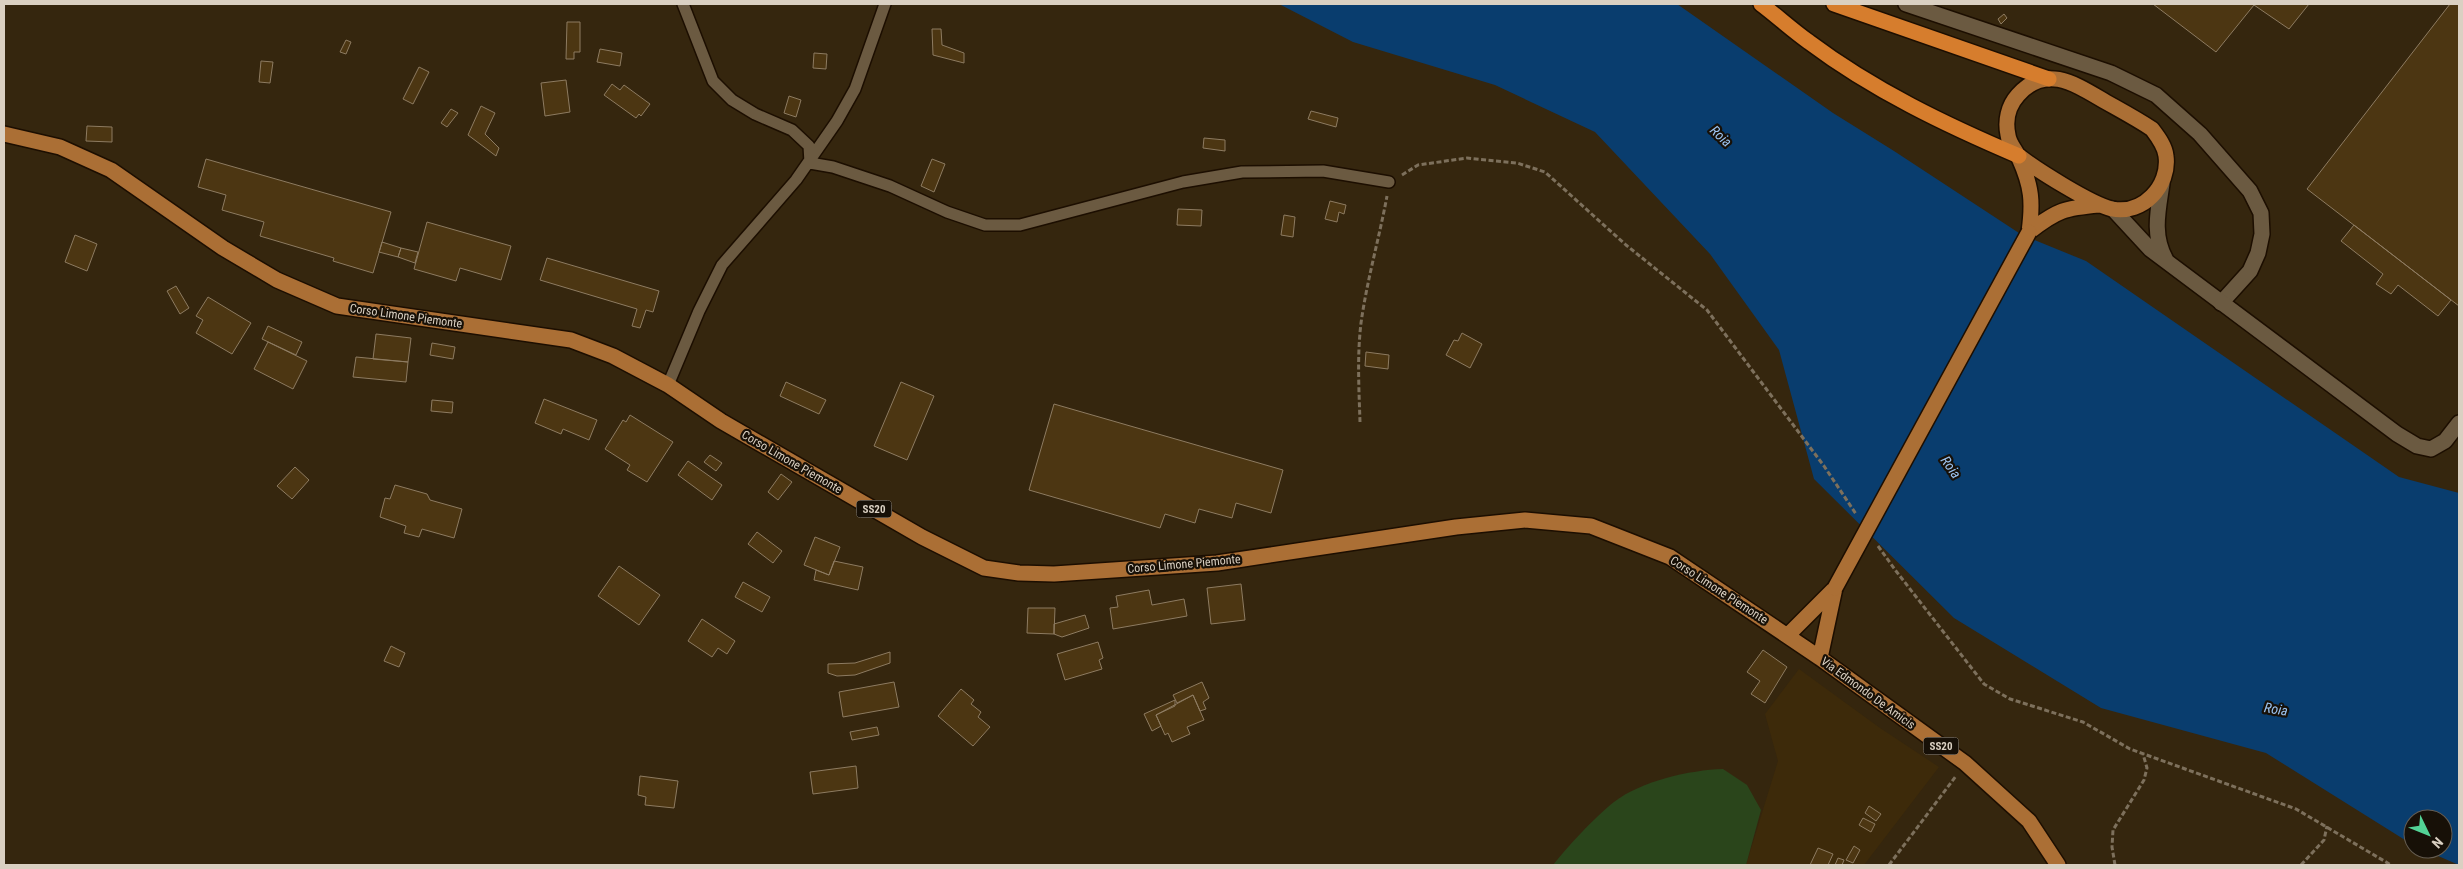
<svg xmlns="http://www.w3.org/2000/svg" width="2463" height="869" font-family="'Roboto Condensed',sans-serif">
	<rect width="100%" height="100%" fill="#35260e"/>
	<path fill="#3d2a0a" d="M1799,669l81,59 59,39 -75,98h-118l32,-104 -13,-47z"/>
	<path fill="#2a451b" d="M1723,769l24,16 14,25 -15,55h-193c14,-18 43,-49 61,-63 27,-21 76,-32 109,-33z"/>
	<path fill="#093d6e" d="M1279,4h398l156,109 61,38 128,84 64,26 313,216 60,16v372l-37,-16h21v-30h-30v26l-147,-92 -165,-45 -147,-90 -140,-139 -35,-129 -69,-96 -115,-122 -100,-47 -142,-43z"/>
	<path fill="#4c3612" stroke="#8d7b61" d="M2153,4h156l-20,25 -35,-24 -38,47z
		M2450,4h9v302l-152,-117z
		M2004,14l3,4 -6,6 -3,-5z
		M567,22h13v30h-6v7h-8z
		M932,29h9l1,16 22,8v10l-31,-8z
		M346,40l5,2 -5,12 -6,-2z
		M600,49l22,4 -2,13 -23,-4z
		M814,53l13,1 -1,15 -13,-1z
		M261,61l12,1 -3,21 -11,-1z
		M419,67l10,5 -16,32 -10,-5z
		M566,80l4,32 -25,4 -4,-33z
		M612,84l8,6 4,-5 26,19 -9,12 -2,-2 -3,4 -32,-23z
		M789,96l12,4 -5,17 -12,-4z
		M481,106l14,7 -10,21 14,14 -3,8 -28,-21z
		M451,109l7,4 -11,14 -6,-4z
		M1311,111l27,7 -2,9 -28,-8z
		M87,126l25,1v15l-26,-1z
		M1204,138l21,2v11l-22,-3z
		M206,159l185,53 -18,61 -40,-12 1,-3 -74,-22 4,-14 -42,-12 4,-15 -28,-8z
		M932,159l13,5 -11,28 -13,-6z
		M1330,201l16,4 -2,9 -5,-2 -2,10 -12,-3z
		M1178,209l24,1 -1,16 -24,-1z
		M1284,215l11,2 -2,20 -12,-2z
		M427,222l84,24 -10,34 -41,-12 -4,13 -42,-12z
		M2354,225l97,75 -13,16 -40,-31 -7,9 -15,-10 7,-10 -42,-33z
		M75,235l22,9 -10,27 -22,-9z
		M382,242l19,6 -3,9 -19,-5z
		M401,248l17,4 -3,11 -17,-6z
		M547,258l112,33 -6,21 -7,-2 -6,18 -8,-2 5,-17 -97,-29z
		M176,286l13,22 -9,6 -13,-23z
		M208,297l43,26 -19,31 -36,-21 7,-13 -7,-4z
		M268,326l34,16 -6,13 -34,-16z
		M1462,333l20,11 -12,24 -24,-13 8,-15 4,1z
		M376,334l35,4 -3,24 -35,-3z
		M268,342l39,19 -14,28 -39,-20z
		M432,343l23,4 -2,12 -23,-4z
		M1366,352l23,3 -1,14 -23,-3z
		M356,357l52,5 -2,20 -53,-5z
		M786,382l40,18 -7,14 -39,-18z
		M901,382l33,14 -27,64 -33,-14z
		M544,399l53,21 -8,20 -26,-11 -2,5 -26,-11z
		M432,400l21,2 -1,11 -21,-2z
		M1054,404l229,66 -12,43 -35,-10 -4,15 -33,-9 -4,14 -30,-9 -5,14 -131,-38z
		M630,415l43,27 -26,40 -20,-12 3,-5 -25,-16 18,-29 3,2z
		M710,455l12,8 -6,8 -12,-9z
		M688,461l34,24 -10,15 -34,-25z
		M295,467l14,13 -17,19 -15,-13z
		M781,474l11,8 -14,18 -10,-8z
		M395,485l32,9 3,6 32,9 -8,29 -32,-9 -3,8 -15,-4 2,-7 -26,-9 5,-19 5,1z
		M757,532l25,19 -9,12 -25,-19z
		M815,537l25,10 -11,28 -25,-10z
		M834,561l29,6 -5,23 -44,-10 2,-10 13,5z
		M619,566l41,29 -21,30 -41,-29z
		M743,582l27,15 -8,15 -27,-15z
		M1241,584l4,36 -34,4 -4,-36z
		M1149,590l3,15 32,-6 3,17 -74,13 -3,-21 8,-1 -2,-11z
		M1028,608h27l-1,26 -27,-1z
		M1085,615l4,13 -27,9 -8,-3v-10z
		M702,619l33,22 -8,13 -9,-6 -6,9 -24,-16z
		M1098,642l5,16 -4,2 3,9 -37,11 -8,-26z
		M391,646l14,7 -6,14 -15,-6z
		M1763,650l24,17 -22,36 -14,-9 9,-13 -13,-9z
		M890,652v11l-35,12 -18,1 -9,-3v-9l27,-1z
		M894,682l5,25 -56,10 -4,-25z
		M1202,682l7,16 -6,4 3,7 -6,2 -7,-16 -16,8 -4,-8z
		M961,689l13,11 -3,4 10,8 -3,5 12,10 -17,19 -35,-30z
		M1193,695l11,25 -17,7 3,7 -18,8 -4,-9 -3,2 -9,-20z
		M1175,700v6l-19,9 5,11 -9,5 -8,-17z
		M877,727l2,8 -27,5 -2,-8z
		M856,766l2,22 -45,6 -3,-22z
		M640,776l38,5 -4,27 -29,-3 1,-8 -8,-2z
		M1869,806l12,8 -5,7 -11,-8z
		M1863,818l12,6 -4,8 -12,-7z
		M1854,846l6,4 -7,13 -7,-3z
		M1818,848l15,6 -5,11h-18z
		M1838,858l6,2 -2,5h-7z"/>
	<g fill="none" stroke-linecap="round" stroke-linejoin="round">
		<defs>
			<path id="lane" d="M683,4l30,77 19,19 23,14 37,16 17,16 1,17 23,4 57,19 57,26 38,13h35l163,-43 59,-10 81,-1 66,11
				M668,385l31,-74 23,-46 74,-85 41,-59 18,-32 30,-85"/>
			<path id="street" d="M1906,4l205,69 45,22 44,39 50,57 11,22 1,21 -4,19 -8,18 -29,32"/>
			<path id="secondary" d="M2162,184c-4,27 -10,51 4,76
				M2113,209l37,40 247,185 20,12 14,3 14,-8 14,-18"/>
			<path id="primary" d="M4,134l56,13 51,23 112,78 54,32 60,26 234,34 42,16 55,29 53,36 201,116 62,31 35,5 35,1 163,-11 239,-36 69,-7 66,6 79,31 150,101 145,105 64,58 29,44
				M2019,156c18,14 72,48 93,53 31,6 58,-23 54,-53 -1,-10 -8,-19 -14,-27 -15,-10 -30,-18 -46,-27 -29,-17 -60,-39 -88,-7 -10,11 -13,26 -10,40 1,9 8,15 11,23 13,29 14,44 10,74
				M2029,232c28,-22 36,-24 70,-27
				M1788,635l47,-47
				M1820,658l15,-70"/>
			<path id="highway" d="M1761,4c16,12 31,26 48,38 64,48 137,83 210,114
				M1834,4l215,75"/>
		</defs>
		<use href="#lane" stroke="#1c0e00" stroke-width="14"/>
		<use href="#street" stroke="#1c0e00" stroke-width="18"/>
		<use href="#secondary" stroke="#1c0e00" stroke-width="18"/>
		<use href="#primary" stroke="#1c0e00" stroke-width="18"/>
		<use href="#highway" stroke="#1c0e00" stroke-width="18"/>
		<path stroke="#7d705c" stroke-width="3" stroke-dasharray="5 2.5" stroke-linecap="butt" d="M1402,175l16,-10 49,-7 50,5 28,9 81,73 81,65 117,156 32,48
			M1360,422c-1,-32 -3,-66 1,-99 6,-43 18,-84 26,-127
			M1878,546l18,25 88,113 26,15 73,23 47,27 166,60 95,56
			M1889,865l67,-89
			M2115,865l-3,-18 1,-17 31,-50 3,-12 -4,-14
			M2301,865l23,-25 3,-14"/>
		<use href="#lane" stroke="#6b5a41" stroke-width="11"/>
		<use href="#street" stroke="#6b5a41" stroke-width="15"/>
		<use href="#secondary" stroke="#6b5a41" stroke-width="15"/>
		<use href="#primary" stroke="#ab6f35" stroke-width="15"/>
		<use href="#highway" stroke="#d67d2d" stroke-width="15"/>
		<defs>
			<path id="primary-bridge" d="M1835,588l194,-356"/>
		</defs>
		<use href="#primary-bridge" stroke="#1c0e00" stroke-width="18" stroke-linecap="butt"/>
		<use href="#primary-bridge" stroke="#ab6f35" stroke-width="15"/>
	</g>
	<g text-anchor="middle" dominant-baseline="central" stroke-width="4.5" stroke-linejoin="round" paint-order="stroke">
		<g fill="#171007" stroke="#a0968a" stroke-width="1">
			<rect x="856.5" y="500.5" width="35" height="17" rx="4"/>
			<rect x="1923.5" y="737.5" width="35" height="17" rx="4"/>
		</g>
		<g font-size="11" font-weight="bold" fill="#dad0c2">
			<text x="874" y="509">SS20</text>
			<text x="1941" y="746">SS20</text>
		</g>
		<g font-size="12" fill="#dad0c2" stroke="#171007">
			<text transform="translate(406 316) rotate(8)">Corso Limone Piemonte</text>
			<text transform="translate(792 462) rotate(30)">Corso Limone Piemonte</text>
			<text transform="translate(1184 564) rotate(-5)">Corso Limone Piemonte</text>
			<text transform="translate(1719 590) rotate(33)">Corso Limone Piemonte</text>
			<text transform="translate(1868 693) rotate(36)">Via Edmondo De Amicis</text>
		</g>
		<g font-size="14" font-style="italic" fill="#9cc4f1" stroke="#171007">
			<text transform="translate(1721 136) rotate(43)">Roia</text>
			<text transform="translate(1951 467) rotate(55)">Roia</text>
			<text transform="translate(2276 709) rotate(9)">Roia</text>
		</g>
	</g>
	<rect width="2463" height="869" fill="none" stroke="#dad0c2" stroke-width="10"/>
	<g transform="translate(2428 834) rotate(133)"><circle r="24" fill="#171007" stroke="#655d52"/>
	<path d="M0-4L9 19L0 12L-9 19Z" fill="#53d396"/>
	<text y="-8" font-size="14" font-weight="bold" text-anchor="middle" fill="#dad0c2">N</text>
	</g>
</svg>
